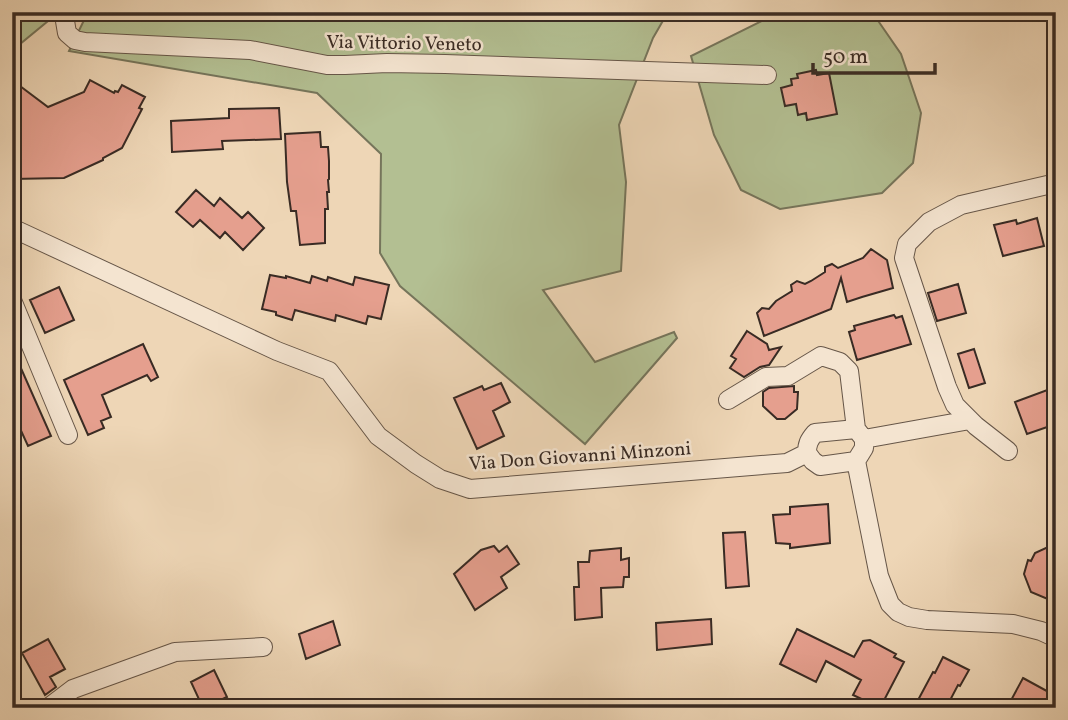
<svg xmlns="http://www.w3.org/2000/svg" width="1068" height="720" font-family="Vollkorn,serif">
	<rect width="100%" height="100%" fill="#eed6b6"/>
	<filter id="stains"><feTurbulence type="fractalNoise" baseFrequency=".00286" numOctaves="4"/><feColorMatrix values="0 0 0 0 .2 0 0 0 0 .09 0 0 0 0 .02 0 0 0 .5 -.17"/></filter>
	<radialGradient id="worn" r=".72"><stop offset=".6" stop-color="#630" stop-opacity="0"/><stop offset="1" stop-color="#630" stop-opacity=".3"/></radialGradient>
	<path fill="#b3bf92" stroke="#76755b" stroke-width="2" d="M12,12h47l-39,32 -8,-3z
		M88,12h580l-15,26 -34,87 7,57 -5,89 -78,19 52,72 79,-30 3,6 -92,106 -185,-158 -20,-33 1,-99 -64,-61 -248,-42z
		M872,12l29,42 20,59 -8,50 -31,30 -102,16 -39,-19 -27,-55 -23,-79 87,-43z
		M1048,12h8v80z"/>
	<path fill="#e59f8e" stroke="#392b24" stroke-width="2" d="M816,70l1,5 12,-2 8,41 -30,6 -1,-7 -8,2 -2,-11 -11,2 -4,-18 11,-3 -1,-6 7,-1 -1,-4z
		M12,80l36,27 36,-15 6,-12 24,13 1,-2 3,1 4,-7 23,12 -6,11 3,1 -20,39 -19,10v2l-39,18 -52,1z
		M279,108l2,31 -59,2 1,8 -51,3 -1,-31 58,-3v-9z
		M320,132l1,15h7l1,14v18l-1,1 1,12h-2l1,17h-3v34l-25,2 -4,-34h-5l-4,-29 -2,-48z
		M196,190l18,16 6,-8 22,20 6,-6 16,16 -21,22 -18,-18 -5,6 -20,-18 -7,7 -17,-15z
		M1037,218l7,28 -41,10 -9,-31 22,-5 1,4z
		M871,249l16,11 6,28 -31,9 -15,5 -6,-24 -10,31 -67,27 -7,-23 5,-5 7,1 7,-8 16,-10 -1,-6 6,-4 8,3 6,-3 14,-9v-5l7,-3 6,4 25,-10z
		M270,275l16,3v-2l24,7 2,-7 15,5 1,-4 25,8 2,-8 34,8 -8,34 -13,-3 -2,8 -30,-9 -1,6 -40,-11 -3,10 -16,-5v-3l-14,-3z
		M958,284l8,29 -29,8 -9,-28z
		M59,287l15,33 -29,13 -15,-33z
		M894,315l2,3 6,-2 9,28 -54,16 -8,-28 6,-2 -1,-4z
		M747,331l20,13 2,6 12,-3 -12,18 -9,2 -16,10 -14,-9 6,-9 -5,-3z
		M143,344l15,33 -7,4 -4,-6 -45,20 9,22 -10,4 3,7 -16,7 -24,-55z
		M12,348l39,88 -23,10 -16,-35z
		M974,349l11,34 -16,5 -11,-34z
		M501,383l9,19 -17,9 11,25 -27,13 -23,-51 28,-12 2,4z
		M794,386v6h4l-1,17 -12,10h-8l-14,-13v-14l6,-4z
		M1050,389l6,15v20l-29,10 -12,-32z
		M828,504l2,39 -40,5v-4l-14,-1 -3,-28 17,-1v-7z
		M745,532l4,54 -23,2 -3,-55z
		M494,546l5,6 8,-6 12,18 -18,13 6,11 -32,22 -21,-36 27,-24z
		M1048,547l8,2v48l-4,-1 -2,4 -19,-8 -7,-18 4,-14 3,1 4,-8z
		M621,548v12l8,-2v19h-5l-1,10 -22,1 1,29 -27,3 -1,-33h5l-1,-25h11l1,-11z
		M711,619l1,25 -55,6 -1,-27z
		M333,621l7,24 -34,14 -7,-25z
		M797,629l57,28 9,-16 7,-1 26,14 -2,3 10,5 -24,46h-15l3,-6 -15,-7 8,-15 -35,-19 -10,21 -36,-18z
		M48,639l17,30 -15,8 6,10 -11,8 -23,-42z
		M943,657l26,13 -9,16 -2,-1 -12,23h-29l3,-5 -3,-1 16,-30 2,1z
		M214,670l13,27 -24,11 -12,-26z
		M1023,678l33,18 -6,12h-34l-7,-4z"/>
	<g fill="none" stroke-linecap="round" stroke-linejoin="round">
		<defs>
			<path id="street" d="M69,12l-4,9 2,12 8,7 10,2 165,8 77,15h18l42,-2 58,1 322,11
				M12,228l265,123 52,20 49,65 38,28 24,15 30,10 317,-26 20,-10
				M12,300l56,135
				M728,400l38,-23 22,-1 33,-20 19,6 9,9 7,58 8,10v9l-8,13
				M864,439l106,-19
				M1008,451l-32,-25 -21,-21 -8,-18 -43,-129 3,-14 22,-22 32,-17 95,-22
				M807,453c0,-9 2,-13 8,-20l41,-4
				M807,453l6,8 7,5 36,-5
				M856,461l23,115 11,28 8,8 11,5 18,3 86,4 28,7 15,7
				M48,708l25,-19 102,-37 88,-5"/>
		</defs>
		<use href="#street" stroke="#665648" stroke-width="20"/>
		<use href="#street" stroke="#f4e4d0" stroke-width="18"/>
	</g>
	<g text-anchor="middle" dominant-baseline="central" stroke-width="5" stroke-linejoin="round" paint-order="stroke">
		<g font-size="19" fill="#392b24" stroke="#f4e4d0">
			<text transform="translate(404 44) rotate(1)">Via Vittorio Veneto</text>
			<text transform="translate(580 457) rotate(-4)">Via Don Giovanni Minzoni</text>
		</g>
	</g>
	<rect width="1068" height="720" fill="none" stroke="#eed6b6" stroke-width="42"/>
	<rect x="14" y="14" width="1040" height="692" fill="none" stroke="#392b24" stroke-width="3.5"/>
	<rect x="21" y="21" width="1026" height="678" fill="none" stroke="#392b24" stroke-width="2"/>
	<path d="M813 63v10h122v-10" fill="none" stroke="#392b24" stroke-width="3.5"/>
	<text x="823" y="63" font-size="21" fill="#392b24" stroke="#f4e4d0" stroke-width="5" paint-order="stroke">50 m</text>
	<rect width="100%" height="100%" filter="url(#stains)"/>
	<rect width="100%" height="100%" fill="url(#worn)"/>
</svg>
